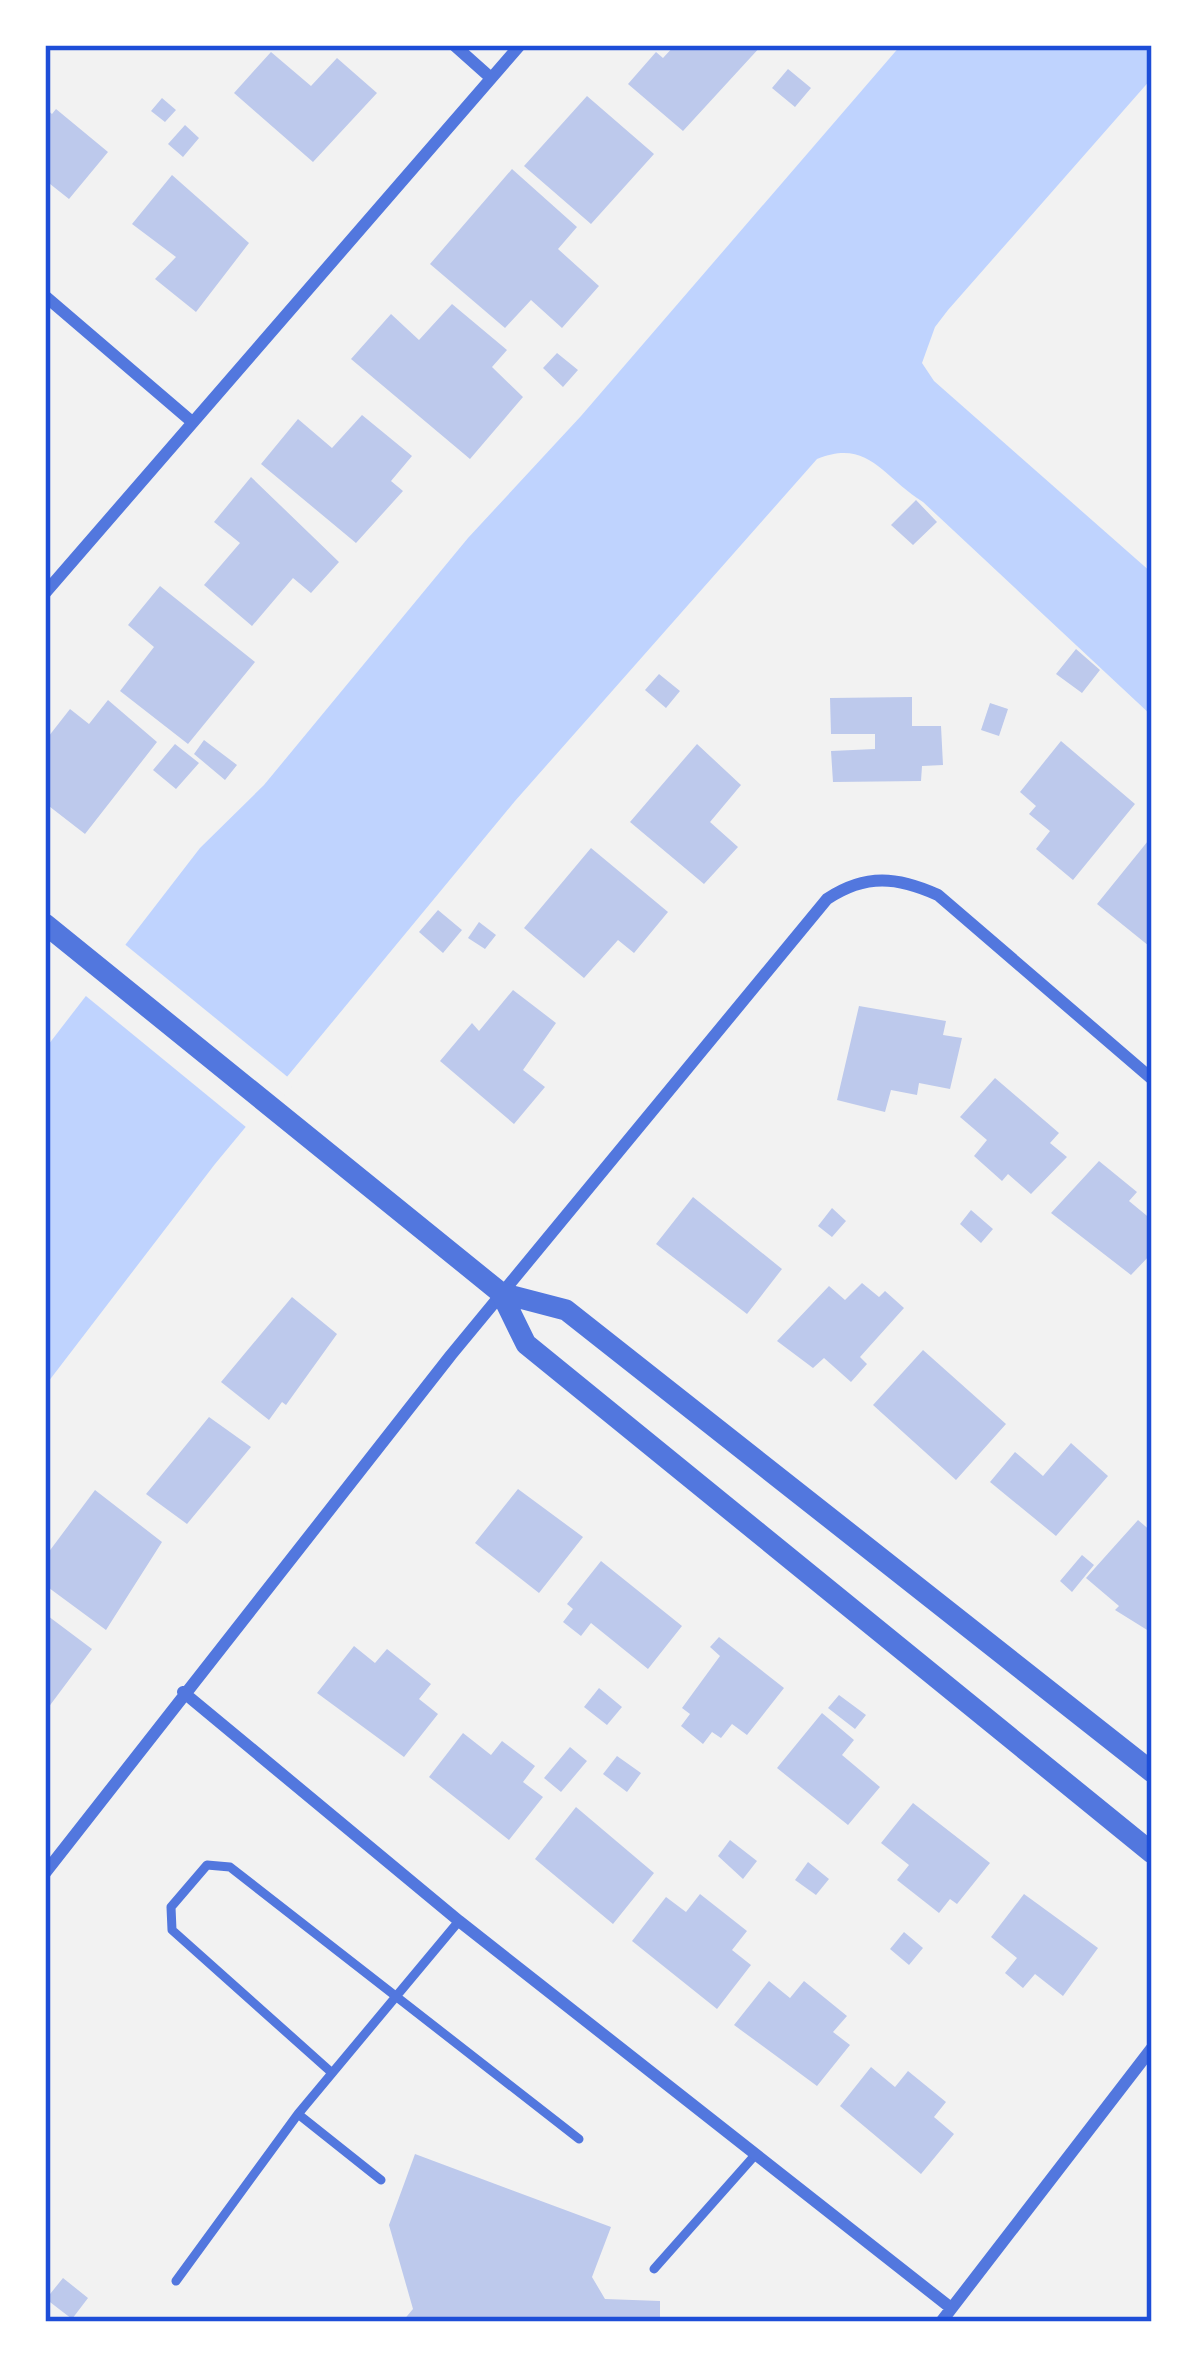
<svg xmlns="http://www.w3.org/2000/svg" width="1197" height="2367" font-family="'Space Grotesk',sans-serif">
	<rect width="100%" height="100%" fill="#f2f2f2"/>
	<path fill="#bfd3fe" d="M901,45h251v33l-204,232 -13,17 -13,36 12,18 218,192v143l-229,-214c-41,-26 -55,-64 -106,-43l-302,342 -300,363 -170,222v-337l155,-201 64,-63 204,-247 113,-122z"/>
	<path fill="#f2f2f2" d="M122,942l173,141 -43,49 -171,-140z"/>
	<path fill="#bdc9ec" d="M675,45h87l-79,86 -55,-47 28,-32 7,6z
		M271,52l40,34 26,-28 40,35 -64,69 -79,-69z
		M788,69l23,19 -16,19 -23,-19z
		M587,96l67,58 -63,70 -67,-58z
		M162,98l14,12 -11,12 -14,-11z
		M45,108l7,6 4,-5 52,43 -39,47 -24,-19z
		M185,125l14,13 -16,19 -15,-13z
		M512,169l65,58 -19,22 41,37 -37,42 -31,-28 -26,28 -75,-64z
		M172,175l77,68 -53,69 -41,-33 21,-22 -44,-33z
		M452,304l55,46 -15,17 31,30 -53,62 -119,-100 40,-45 28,26z
		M557,353l21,17 -15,17 -20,-19z
		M362,415l50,41 -21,25 12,10 -47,52 -95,-79 37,-45 34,29z
		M251,477l88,85 -28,31 -18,-15 -41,48 -48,-41 36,-42 -26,-21z
		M916,500l21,22 -24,23 -22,-20z
		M160,586l95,76 -67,82 -68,-53 34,-44 -26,-22z
		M1076,649l24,21 -18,23 -26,-19z
		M659,674l21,17 -14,17 -21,-18z
		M912,697v29h29l2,39 -21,1 -1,15 -88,1 -2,-31 44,-2v-15h-44l-1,-36z
		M108,700l49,42 -72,92 -40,-31v-62l25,-32 19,15z
		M990,703l18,6 -9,27 -18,-6z
		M204,740l33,25 -12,15 -31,-26z
		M1061,741l74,63 -62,76 -37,-31 14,-18 -21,-17 7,-8 -16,-14z
		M175,744l24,19 -23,26 -23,-19z
		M697,744l44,41 -31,37 28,25 -34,37 -74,-62z
		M1152,836v108l-3,2 -52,-42z
		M591,848l77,64 -34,41 -16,-13 -34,38 -60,-50z
		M438,910l24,20 -19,23 -24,-21z
		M479,922l17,13 -11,14 -17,-11z
		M513,990l43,33 -33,47 22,17 -31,37 -74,-63 32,-38 7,8z
		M859,1006l87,15 -3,14 19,3 -12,51 -31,-6 -2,12 -26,-5 -6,22 -48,-12z
		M995,1078l64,55 -9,10 17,14 -36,37 -23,-20 -6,7 -28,-25 13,-16 -27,-23z
		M1099,1161l38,31 -8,9 23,19v33l-21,22 -80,-62z
		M693,1197l89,72 -35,45 -91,-70z
		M832,1208l14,13 -14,16 -14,-11z
		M971,1210l22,19 -12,14 -21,-19z
		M862,1283l17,14 6,-6 19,17 -44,49 7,7 -16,18 -27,-24 -11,10 -36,-27 52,-55 16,14z
		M292,1297l45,37 -51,71 -4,-3 -13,18 -48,-38z
		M923,1350l83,74 -50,56 -83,-75z
		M209,1417l42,30 -64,77 -41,-30z
		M1071,1443l37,33 -52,60 -66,-54 25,-30 28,24z
		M518,1489l65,48 -44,56 -64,-50z
		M95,1490l67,52 -56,88 -61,-45v-28z
		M1138,1520l14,12v101l-37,-23 4,-4 -33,-28z
		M1082,1555l12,10 -22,27 -12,-11z
		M601,1561l81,65 -34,43 -57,-46 -10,13 -18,-14 10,-13 -6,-5z
		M48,1616l44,33 -47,63v-92z
		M719,1637l65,51 -37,47 -15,-11 -11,14 -9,-6 -9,12 -22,-18 9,-12 -8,-6 38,-52 -10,-9z
		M354,1646l21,17 12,-14 44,35 -12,15 19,15 -34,43 -87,-64z
		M599,1688l23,19 -15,18 -23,-18z
		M839,1695l27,20 -11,14 -27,-21z
		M822,1713l32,27 -12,15 38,32 -32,38 -71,-57z
		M463,1733l28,22 11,-14 33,25 -12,16 20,15 -34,43 -80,-63z
		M570,1747l17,14 -26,31 -17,-14z
		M617,1756l24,17 -14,19 -24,-18z
		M913,1803l77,60 -33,41 -7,-5 -11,14 -42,-33 12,-15 -28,-22z
		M576,1807l78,66 -41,51 -78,-65z
		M730,1840l27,21 -14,18 -25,-23z
		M808,1862l21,17 -13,16 -21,-15z
		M700,1894l47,37 -15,19 19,15 -34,44 -85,-68 34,-44 20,15z
		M1024,1894l74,54 -35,48 -28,-22 -12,14 -18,-15 12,-15 -26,-21z
		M904,1932l19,16 -14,17 -19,-16z
		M769,1981l21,17 14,-17 43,35 -14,16 17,13 -33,41 -83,-61z
		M871,2067l24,20 13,-16 38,31 -12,15 20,17 -33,40 -81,-68z
		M415,2154l196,73 -19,50 13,22 55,2v21h-258l11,-13 -24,-84z
		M63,2278l25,20 -16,21 -26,-20z"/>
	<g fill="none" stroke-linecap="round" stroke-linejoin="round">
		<path stroke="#5277de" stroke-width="9" d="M331,2072l-159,-142 -1,-23 36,-42 23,2 349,272
			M381,2180l-83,-66 161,-193
			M654,2269l102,-115
			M176,2281l122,-167"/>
		<path stroke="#5277de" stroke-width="12" d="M454,45l37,33
			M45,296l146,125
			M45,593l475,-548
			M183,1692l276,229 492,387
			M45,1873l406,-518 376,-456c39,-26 71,-22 111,-4l214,184
			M941,2322l211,-274"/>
		<path stroke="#5277de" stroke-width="21" d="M45,924l456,369 65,17 586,462
			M501,1293l25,51 626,509"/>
	</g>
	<rect width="1197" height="2367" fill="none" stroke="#ffffff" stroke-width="96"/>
	<rect x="48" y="48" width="1101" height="2271" fill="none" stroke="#1d4ed8" stroke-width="4.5"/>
</svg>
